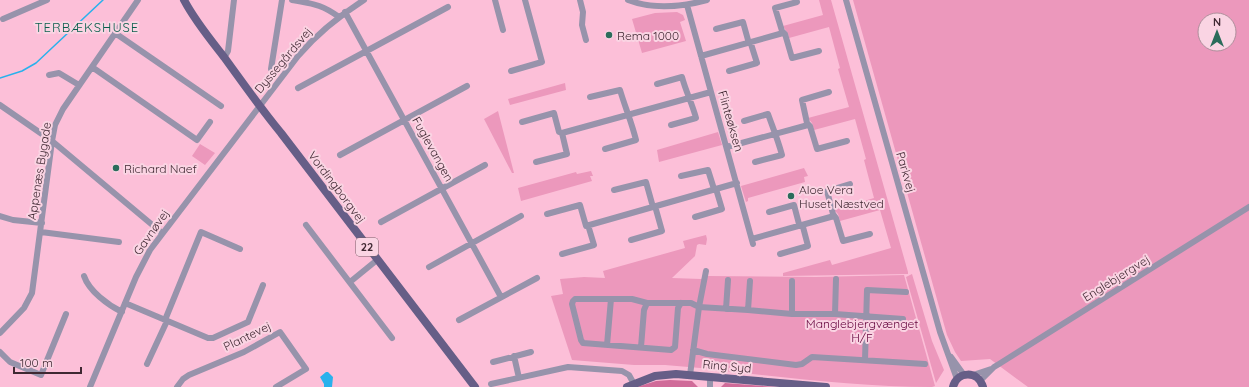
<svg xmlns="http://www.w3.org/2000/svg" width="1249" height="387" font-family="Quicksand,sans-serif">
	<rect width="100%" height="100%" fill="#fcbfd8"/>
	<path fill="#ec98bc" fill-rule="evenodd" d="M819,0h12l77,272v2l-125,2v-3l47,-13 2,5 59,-17 -11,-38 -40,11 -2,-7 -4,-4 40,-12 -10,-38 2,-1 -11,-40 -41,11 -2,-7 -4,-5 41,-11 -11,-38 2,-1 -11,-41 -40,11 -1,-4 -5,-8 40,-11z
		M853,0h396v387h-221l-38,-28 -29,2 -6,-9 -8,-17zM1205,20h24v24h-24z
		M677,12l6,3 2,5 -5,2 6,19 -44,12 -10,-34 23,-6z
		M565,83l1,7 -56,15 -2,-6z
		M498,111l16,62h-2l-28,-54z
		M718,132l4,13 -63,17 -2,-12z
		M200,144l15,9 -10,12 -13,-9z
		M804,168l4,8 -4,1 1,5 -57,16v3l-2,1 -5,-16z
		M591,171l2,5h-3l2,5 -71,20 -3,-13 58,-16 1,2z
		M706,235l1,4 -1,6 -7,-1 -2,1 -2,11 -23,22 29,1 7,-3 108,1 88,-2 31,111 -3,1c-73,0 -146,-10 -218,-17l-2,-1 -47,-4h-31l-62,-5 -21,-64 12,-2 -3,-15 24,-2 21,1 -2,-7 82,-23 -2,-7z
		M912,274l20,67 12,29 -8,13 -30,-106z"/>
	<path fill="#d06b99" d="M670,380l22,1 6,6h-61l19,-6z
		M725,383l50,4h-54z"/>
	<path fill="#29b1ec" d="M326,372h2l5,5 -1,10h-8v-3l-4,-7z"/>
	<g fill="none" stroke-linecap="round" stroke-linejoin="round">
		<path stroke="#29b1ec" stroke-width="1.5" d="M0,78l22,-7 14,-8 67,-63"/>
		<path stroke="#9793ab" stroke-width="6" d="M292,0c21,4 29,4 47,17
			M495,0l8,30
			M580,0l3,12 -1,13 4,15
			M628,0c26,10 53,7 79,0
			M846,0l94,332 17,47
			M797,2l-22,6 7,23 3,3 7,24 27,-7
			M687,5l66,239
			M345,12l156,285
			M3,19l44,-19
			M716,29l27,-7 5,18 3,4 6,19 -28,8
			M115,33l106,73
			M701,56l82,-23
			M224,58l4,-7 6,-51
			M92,67l105,73 13,-18
			M271,69l11,-69
			M511,71l31,-9 -17,-62
			M49,75l10,-2 20,12
			M657,84l25,-7c4,15 10,26 14,41l-25,7
			M298,88l150,-81
			M829,92l-27,8 5,23 3,3 7,23 30,-8
			M590,97l30,-7c5,17 12,33 16,50l-31,9
			M0,105l52,36 110,92
			M744,121l24,-7c5,14 10,26 14,41l-27,7
			M522,122l32,-9 5,19 3,1 149,-41
			M727,147l81,-22
			M340,155l127,-69
			M536,162l31,-8 -5,-21
			M681,176l27,-6 6,19
			M850,184l-23,7 6,23 3,4 7,23 27,-7
			M614,190l32,-8 7,25
			M769,212l25,-7 5,19 4,3 5,19 -28,8
			M547,214l33,-9 6,21 151,-43
			M0,216l13,4 29,3
			M695,217l27,-8 -6,-20
			M381,222l104,-57
			M306,225l86,113
			M41,232l78,10
			M752,239l82,-23
			M631,240l31,-9 -7,-25
			M562,254l32,-9 -6,-20
			M429,267l92,-51
			M84,276c5,15 24,29 38,36
			M350,282l27,-22
			M125,303l83,35h5l35,-16 15,-37
			M681,303l-3,5 -3,39 -4,3 -88,-7 -2,-3 -9,-36 1,-3 2,-2h57l15,4h44l8,4 49,3 44,4h43l68,5
			M726,309l2,-29
			M748,310l2,-29
			M792,314v-33
			M835,314l1,-35
			M165,320l36,-88 39,17
			M459,320l78,-42
			M0,333l24,-25 8,-15 20,-152 3,-16 8,-16 75,-109
			M607,345l4,-46
			M641,347l3,-37 3,-7
			M693,350l14,4 89,11 6,-1 10,-7 113,7
			M0,352l10,10 31,13 25,-61
			M514,356l5,22
			M951,357l13,18
			M865,360l2,-70 39,2
			M493,362l38,-10
			M147,364l20,-43
			M690,375l9,-68 7,-36
			M973,375l18,-6
			M980,381l14,-14 5,-3 250,-157
			M491,384l77,-17 54,4 7,4 5,9
			M90,387l46,-110 14,-27 148,-194c19,-22 41,-40 66,-56
			M177,387l6,-8 6,-4 55,-23 36,-20 26,37 -30,18
			M710,387v-10"/>
		<path stroke="#665e87" stroke-width="8" d="M184,0c11,21 26,39 40,57 19,26 37,52 57,76l194,254
			M627,387l28,-11 21,-2 150,13
			M953,387c4,-16 25,-17 30,0"/>
	</g>
	<g fill="#2b6c5b" stroke="#fad4e3" stroke-width="1.5">
		<circle cx="609" cy="35" r="4"/>
		<circle cx="116" cy="168" r="4"/>
		<circle cx="791" cy="196" r="4"/>
	</g>
	<g text-anchor="middle" dominant-baseline="central" stroke-width="4" stroke-linejoin="round" paint-order="stroke">
		<rect fill="#fad4e3" stroke="#775c67" stroke-width="1" x="356" y="238" width="22" height="18" rx="3"/>
		<g font-size="11" font-weight="bold" fill="#3f2832">
			<text x="367" y="247">22</text>
		</g>
		<g font-size="12" fill="#3f2832" stroke="#fad4e3" text-anchor="start">
			<text x="617" y="35">Rema 1000</text>
			<text x="124" y="168">Richard Naef</text>
			<text x="799" y="189">Aloe Vera<tspan x="799" dy="14">Huset Næstved</tspan></text>
		</g>
		<g font-size="12" fill="#3f2832" stroke="#fad4e3">
			<text transform="translate(283 60) rotate(-50)">Dyssegårdsvej</text>
			<text transform="translate(731 121) rotate(74)">Flinteøksen</text>
			<text transform="translate(433 149) rotate(61)">Fuglevangen</text>
			<text transform="translate(39 171) rotate(-81)">Appenæs Bygade</text>
			<text transform="translate(906 172) rotate(74)">Parkvej</text>
			<text transform="translate(337 187) rotate(53)">Vordingborgvej</text>
			<text transform="translate(151 232) rotate(-55)">Gavnøvej</text>
			<text transform="translate(1116 278) rotate(-32)">Englebjergvej</text>
			<text transform="translate(247 336) rotate(-26)">Plantevej</text>
			<text transform="translate(727 366) rotate(5)">Ring Syd</text>
		</g>
		<g font-size="12" fill="#64033c" stroke="#fad4e3">
			<text x="862" y="323">Manglebjergvænget<tspan x="862" dy="14">H/F</tspan></text>
		</g>
		<g font-size="13" letter-spacing="1" fill="#0a5f4c" stroke="#fad4e3">
			<text x="87" y="27">TERBÆKSHUSE</text>
		</g>
	</g>
	<g transform="translate(1217 32)"><circle r="19" fill="#fad4e3" stroke="#af8f9c"/>
	<path d="M0-3L7 15L0 10L-7 15Z" fill="#2b6c5b"/>
	<text y="-6" font-size="11" font-weight="bold" text-anchor="middle" fill="#3f2832">N</text>
	</g>
	<path d="M14 367v6h67v-6" fill="none" stroke="#3f2832" stroke-width="2"/>
	<text x="20" y="367" font-size="12" fill="#3f2832" stroke="#fad4e3" stroke-width="3" paint-order="stroke">100 m</text>
</svg>
